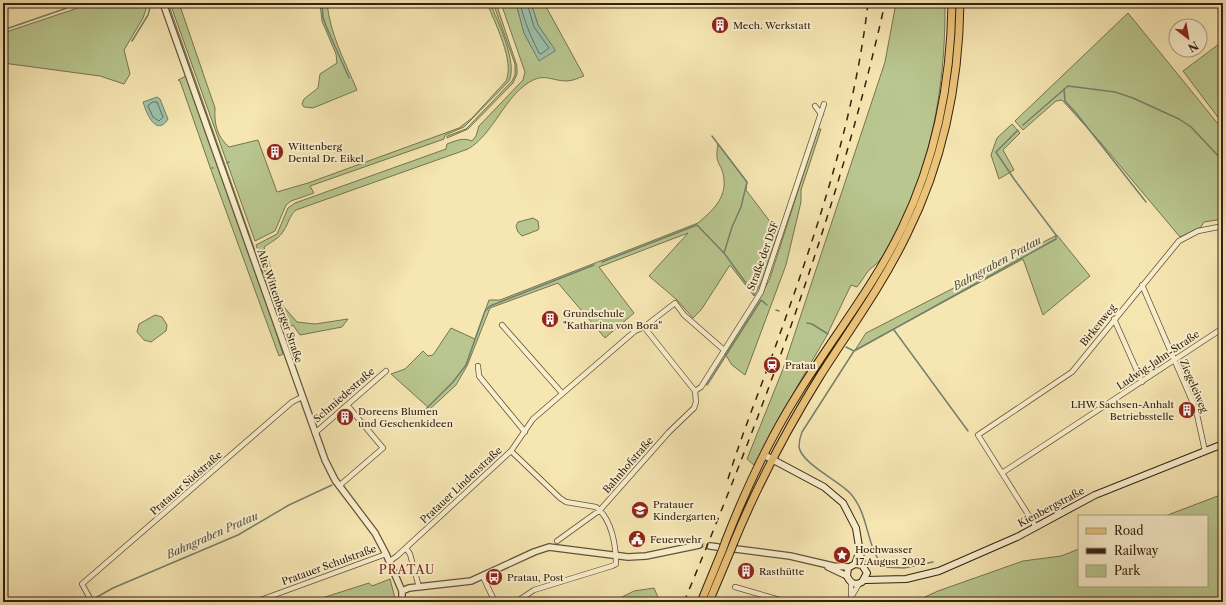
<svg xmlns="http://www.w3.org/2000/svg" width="1226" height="605" font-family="'Libre Caslon Text',serif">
	<rect width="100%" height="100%" fill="#f6e6b2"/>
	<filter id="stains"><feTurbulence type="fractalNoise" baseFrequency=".005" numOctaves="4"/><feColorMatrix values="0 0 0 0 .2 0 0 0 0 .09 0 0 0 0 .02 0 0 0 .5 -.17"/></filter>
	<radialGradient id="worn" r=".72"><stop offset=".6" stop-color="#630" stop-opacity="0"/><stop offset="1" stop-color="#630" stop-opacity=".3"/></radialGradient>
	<path fill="#b9c68f" stroke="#767450" d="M83,3h65l-5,15 -19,32 6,24 -6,10 -24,-8 -97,-13v-30l72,-24z
		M166,3h2l115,327h-1z
		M170,3h9l36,105c-1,15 2,29 14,39l29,-7 19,52 31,-9 151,-55 13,-10 34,-37c9,-19 -11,-58 -19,-78h3c8,19 28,60 19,78l-45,46 -19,8 -1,4 -134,47 4,7 -23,8 -5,4 -11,26 -20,10z
		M320,3h7c3,31 18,59 30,87l-44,18 -9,-1 -2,-3 2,-5 14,-11 2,-14 17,-11 -1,-9 -14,-33z
		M493,3h3l21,63v8l-4,9 -45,46 -21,9v-2l19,-7 46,-48 3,-6v-11z
		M506,3h10l8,30 12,22 19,-4 -17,-26 -7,-22h13l40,73c-6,2 -11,5 -18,5 -12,0 -21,-7 -33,-1 -28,14 -39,54 -65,69l-172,61c-7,6 -7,13 -12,20 -4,8 -13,12 -20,17l19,59 14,16 18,2 33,-5 -6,8 -42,8 -7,-10 -8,5 -29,-85 21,-11 11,-26 7,-5 151,-54 1,-5c8,-3 16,-7 25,-3l4,-5 3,-10 44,-46 2,-8 -22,-63z
		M896,3h49c1,86 -16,180 -63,254 -3,5 -8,9 -13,13 -4,5 -8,12 -12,17l-6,-2 -25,52 -46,79 -26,49 -7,-6 36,-90 102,-307z
		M1128,13l95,117v89l-19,3 -3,5 -21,10 -79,-94 -39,-43 -6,1 -33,29 -8,-9z
		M1223,41v83l-40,-53z
		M186,76l86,243 11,35 -4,2 -69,-189 -30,-86 -2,-1z
		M1012,124l8,9 -17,17 11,20 -15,9 -8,-24 6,-17z
		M818,129h3l-20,61v12l-15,63 -41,110 -13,-10 -7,-11 44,-73z
		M718,144l29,38 -1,8 32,42 -16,49 -8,15 -24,-31 -29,45 -8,8 -17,-19 -27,-23 39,-43 -89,34 35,46 -29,25 -47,-55 -68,25 -23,58 -11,19 -26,24 -39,-35 14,-5 18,-18 5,5 5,-1 18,-27 24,11 14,-39h11l198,-77c14,-12 28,-24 26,-44 -2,-17 -10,-13 -6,-35z
		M533,218l5,3 1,7 -1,2 -16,6 -4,-4 -2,-6 2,-4z
		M1057,235l33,41 -47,39 -20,-56 -168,91 11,-17z
		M155,315l7,2 5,8 -1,6 -15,11 -7,-2 -7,-8 2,-8z
		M1223,494v108h-309l24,-11 85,-30 38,-5 18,-7v37h128v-70h-42z
		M390,579l6,23h-71l-3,-4 47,-15 3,3z
		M654,588l6,14h-48l22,-11z"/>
	<path fill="#9dc0ab" stroke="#73806d" d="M516,3h15l7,22 16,23 1,3 -16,10 -15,-28z
		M157,97l3,2 8,20c-12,19 -22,-7 -25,-17z"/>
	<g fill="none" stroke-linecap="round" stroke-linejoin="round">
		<path stroke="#68705e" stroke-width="1" d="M520,3c4,18 11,34 19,50l2,1 8,-6 -15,-21 -7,-24
			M153,102h4l6,15 -4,4 -6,-4 -5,-11z"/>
		<path stroke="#73806d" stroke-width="1.5" d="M322,3l1,14 3,9 23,52
			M3,30l61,-21 11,-6
			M132,41l16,-26 3,-12
			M1064,89l1,12 11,12 70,89
			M1023,125l45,-39 47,6 18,6 46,21 12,8 32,34
			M712,136l35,46 -6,25 -9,20 -8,26
			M227,163l2,-1
			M212,168h1
			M602,262l95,-37 27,28 30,41
			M776,310l3,1
			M807,323l5,1 16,10
			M894,330l74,101
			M846,347l8,4 2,-1 200,-111v-4l-42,-56 -18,-27 22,-22
			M854,351l-52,81c-2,5 -3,10 -3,15 3,17 39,33 51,46 20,22 15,53 34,74l20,1 29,-6
			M707,385l54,-85 6,5
			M419,416l34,-34 13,-17 19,-54 5,-5 104,-41
			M97,597l16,-9 125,-53 51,-30 43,-20"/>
		<path stroke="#cfbf92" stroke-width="5.5" stroke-dasharray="5.5 3" stroke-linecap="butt" d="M699,545l11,1"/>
		<defs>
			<path id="minor" d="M815,106l6,8
				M1142,285l54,125 9,41
				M1114,319l28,63
				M502,325l60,68
				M478,366l1,10 46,56
				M695,391l6,-4 60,-95 63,-188
				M315,433l71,-62
				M511,451l49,47 6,4 30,5c16,12 20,39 20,57l-4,2 -78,24 -18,12
				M1002,473l221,-145
				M339,486l44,-38 -36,-43
				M1036,527l-58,-92 94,-63 107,-131 19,-10 25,-5
				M557,541l43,-31 69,-78 25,-24 2,-6 -1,-11 -51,-64
				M406,548l4,6 9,33
				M390,561l7,-5 114,-105 22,-32 102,-88 9,-4 31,-24 9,12 40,35
				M483,577l12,25
				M735,587l52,15
				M851,597v-15
				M92,602l-10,-18 210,-182 10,-5
				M255,602l131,-48
				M848,602l11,-18"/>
			<path id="tertiary" d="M163,3l162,457 10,20 40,53 11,21 16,37v11
				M710,546l8,1
				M736,549l54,7 43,10 16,1
				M828,567l19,9
				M402,591l7,-3 62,-7 63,-29 15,-5 79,10 18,-1 53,-11"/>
			<path id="secondary" d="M764,455l60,32 19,16 13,25 6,37 5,8 -5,9c-7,4 -12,1 -15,-6l1,-8 7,-4 7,1
				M855,564l5,-14
				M865,580l41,-1 33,-8 78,-34 78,-42 128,-51"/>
			<path id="primary" d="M726,540c20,-51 43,-101 73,-148 34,-55 75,-106 103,-164 34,-70 49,-147 50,-225
				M734,542c24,-58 53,-113 86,-166 30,-47 63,-92 87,-142 36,-72 52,-151 53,-231
				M701,602l21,-51
				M709,602l21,-50"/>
		</defs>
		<use href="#minor" stroke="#645238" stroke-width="6"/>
		<use href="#tertiary" stroke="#645238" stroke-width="8"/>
		<use href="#secondary" stroke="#342110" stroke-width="8"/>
		<use href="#primary" stroke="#342110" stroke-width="9"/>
		<use href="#minor" stroke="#f9efcd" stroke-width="4.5"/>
		<use href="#tertiary" stroke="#f9efcd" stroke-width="5.5"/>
		<use href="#secondary" stroke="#f9efcd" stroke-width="6"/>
		<use href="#primary" stroke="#ebc379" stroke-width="7"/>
		<path stroke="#342110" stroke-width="1.5" stroke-dasharray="7 7" stroke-linecap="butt" d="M728,479c13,-42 29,-82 44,-123 41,-114 82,-231 96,-353
			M684,602c81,-195 155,-393 201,-599"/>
		<defs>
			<path id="primary-bridge" d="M722,551l4,-11
				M730,552l4,-10"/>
		</defs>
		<use href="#primary-bridge" stroke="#342110" stroke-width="9" stroke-linecap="butt"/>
		<use href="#primary-bridge" stroke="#ebc379" stroke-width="7"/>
	</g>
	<defs>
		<symbol id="building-disc" viewBox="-11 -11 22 22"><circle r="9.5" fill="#8f2418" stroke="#f9efcd"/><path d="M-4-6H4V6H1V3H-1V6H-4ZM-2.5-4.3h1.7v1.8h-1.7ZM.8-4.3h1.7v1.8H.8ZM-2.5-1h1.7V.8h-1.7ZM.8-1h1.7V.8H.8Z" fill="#fff"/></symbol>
		<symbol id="station-disc" viewBox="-11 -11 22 22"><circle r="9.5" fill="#8f2418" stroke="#f9efcd"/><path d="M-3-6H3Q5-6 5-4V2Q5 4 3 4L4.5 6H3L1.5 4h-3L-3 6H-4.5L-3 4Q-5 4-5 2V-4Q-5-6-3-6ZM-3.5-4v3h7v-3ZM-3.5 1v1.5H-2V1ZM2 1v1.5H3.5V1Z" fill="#fff"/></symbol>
		<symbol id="school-disc" viewBox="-11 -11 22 22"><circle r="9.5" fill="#8f2418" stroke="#f9efcd"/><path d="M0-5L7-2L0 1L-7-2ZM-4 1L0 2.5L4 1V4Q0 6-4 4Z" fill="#fff"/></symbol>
		<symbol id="civic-disc" viewBox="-11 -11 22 22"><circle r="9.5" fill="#8f2418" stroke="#f9efcd"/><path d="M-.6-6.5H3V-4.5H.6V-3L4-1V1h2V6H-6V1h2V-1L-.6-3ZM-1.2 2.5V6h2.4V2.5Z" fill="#fff"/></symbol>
		<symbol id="sight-disc" viewBox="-11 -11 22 22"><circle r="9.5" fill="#8f2418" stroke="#f9efcd"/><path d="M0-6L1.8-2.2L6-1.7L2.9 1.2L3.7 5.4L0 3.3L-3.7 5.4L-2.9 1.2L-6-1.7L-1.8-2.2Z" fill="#fff"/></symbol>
		<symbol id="bus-disc" viewBox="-11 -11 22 22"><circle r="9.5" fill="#8f2418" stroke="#f9efcd"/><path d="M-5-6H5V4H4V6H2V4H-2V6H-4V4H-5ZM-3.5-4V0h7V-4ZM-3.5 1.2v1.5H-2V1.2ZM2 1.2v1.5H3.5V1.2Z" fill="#fff"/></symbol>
	</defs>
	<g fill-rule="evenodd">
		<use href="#building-disc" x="710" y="15" width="20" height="20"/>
		<use href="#building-disc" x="265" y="142" width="20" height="20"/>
		<use href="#building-disc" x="540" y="309" width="20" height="20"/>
		<use href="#station-disc" x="762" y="355" width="20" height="20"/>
		<use href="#building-disc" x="1177" y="400" width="20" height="20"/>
		<use href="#building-disc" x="335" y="407" width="20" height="20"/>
		<use href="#school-disc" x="630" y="500" width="20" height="20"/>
		<use href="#civic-disc" x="627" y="529" width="20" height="20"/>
		<use href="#sight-disc" x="832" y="545" width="20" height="20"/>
		<use href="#building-disc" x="736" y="561" width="20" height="20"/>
		<use href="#bus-disc" x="484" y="567" width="20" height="20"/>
	</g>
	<g text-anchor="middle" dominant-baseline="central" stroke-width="4" stroke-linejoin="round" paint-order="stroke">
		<g font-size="10" fill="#342110" stroke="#f9efcd" text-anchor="start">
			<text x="733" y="25">Mech. Werkstatt</text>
			<text x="288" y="146">Wittenberg<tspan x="288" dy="12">Dental Dr. Eikel</tspan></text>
			<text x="563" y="313">Grundschule<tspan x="563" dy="12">"Katharina von Bora"</tspan></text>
			<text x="785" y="365">Pratau</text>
			<text x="1174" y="404" text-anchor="end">LHW Sachsen-Anhalt<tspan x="1174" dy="12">Betriebsstelle</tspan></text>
			<text x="358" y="411">Doreens Blumen<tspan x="358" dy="12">und Geschenkideen</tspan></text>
			<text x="653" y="504">Pratauer<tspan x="653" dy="12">Kindergarten</tspan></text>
			<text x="650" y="539">Feuerwehr</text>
			<text x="855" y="549">Hochwasser<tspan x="855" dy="12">17.August 2002</tspan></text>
			<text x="759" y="571">Rasthütte</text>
			<text x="507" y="577">Pratau, Post</text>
		</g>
		<g font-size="10" fill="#342110" stroke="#f9efcd">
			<text transform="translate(763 256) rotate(-70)">Straße der DSF</text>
			<text transform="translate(280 306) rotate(71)">Alte Wittenberger Straße</text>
			<text transform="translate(1098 325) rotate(-51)">Birkenweg</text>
			<text transform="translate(1158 360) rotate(-34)">Ludwig-Jahn-Straße</text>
			<text transform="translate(1194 386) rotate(67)">Ziegeleiweg</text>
			<text transform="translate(344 395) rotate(-41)">Schmiedestraße</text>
			<text transform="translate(628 465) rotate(-49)">Bahnhofstraße</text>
			<text transform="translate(186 483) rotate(-41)">Pratauer Südstraße</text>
			<text transform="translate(461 485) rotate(-43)">Pratauer Lindenstraße</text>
			<text transform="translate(1051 507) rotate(-28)">Kienbergstraße</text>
			<text transform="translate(329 565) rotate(-20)">Pratauer Schulstraße</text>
		</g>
		<g font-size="11" font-style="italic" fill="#54513e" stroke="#f9efcd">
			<text transform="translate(997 263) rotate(-29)">Bahngraben Pratau</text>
			<text transform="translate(212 535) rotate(-24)">Bahngraben Pratau</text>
		</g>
		<g font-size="12" letter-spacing="1" fill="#7a1f14" stroke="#f9efcd">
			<text x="407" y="569">PRATAU</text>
		</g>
	</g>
	<rect width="1226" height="605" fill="none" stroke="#f6e6b2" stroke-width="16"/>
	<rect x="4" y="4" width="1218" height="597" fill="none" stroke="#342110" stroke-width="2"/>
	<rect x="8" y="8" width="1210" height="589" fill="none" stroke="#342110"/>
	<rect x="1078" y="515" width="130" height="72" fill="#f9efcd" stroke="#aa9d81"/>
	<rect x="1086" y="528" width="20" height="6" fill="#ebc379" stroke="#aa9d81"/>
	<text x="1114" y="535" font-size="12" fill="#342110">Road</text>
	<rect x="1086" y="548" width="20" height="6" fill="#342110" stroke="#aa9d81"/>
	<text x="1114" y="555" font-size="12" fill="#342110">Railway</text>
	<rect x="1086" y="565" width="20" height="12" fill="#b9c68f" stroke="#aa9d81"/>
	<text x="1114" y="575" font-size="12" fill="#342110">Park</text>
	<g transform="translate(1188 38) rotate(149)"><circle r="19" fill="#f9efcd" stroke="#aa9d81"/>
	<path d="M0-3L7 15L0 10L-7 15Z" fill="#8f2418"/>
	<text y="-6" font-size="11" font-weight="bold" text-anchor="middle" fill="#342110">N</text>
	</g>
	<rect width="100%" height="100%" filter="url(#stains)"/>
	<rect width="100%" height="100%" fill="url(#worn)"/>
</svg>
